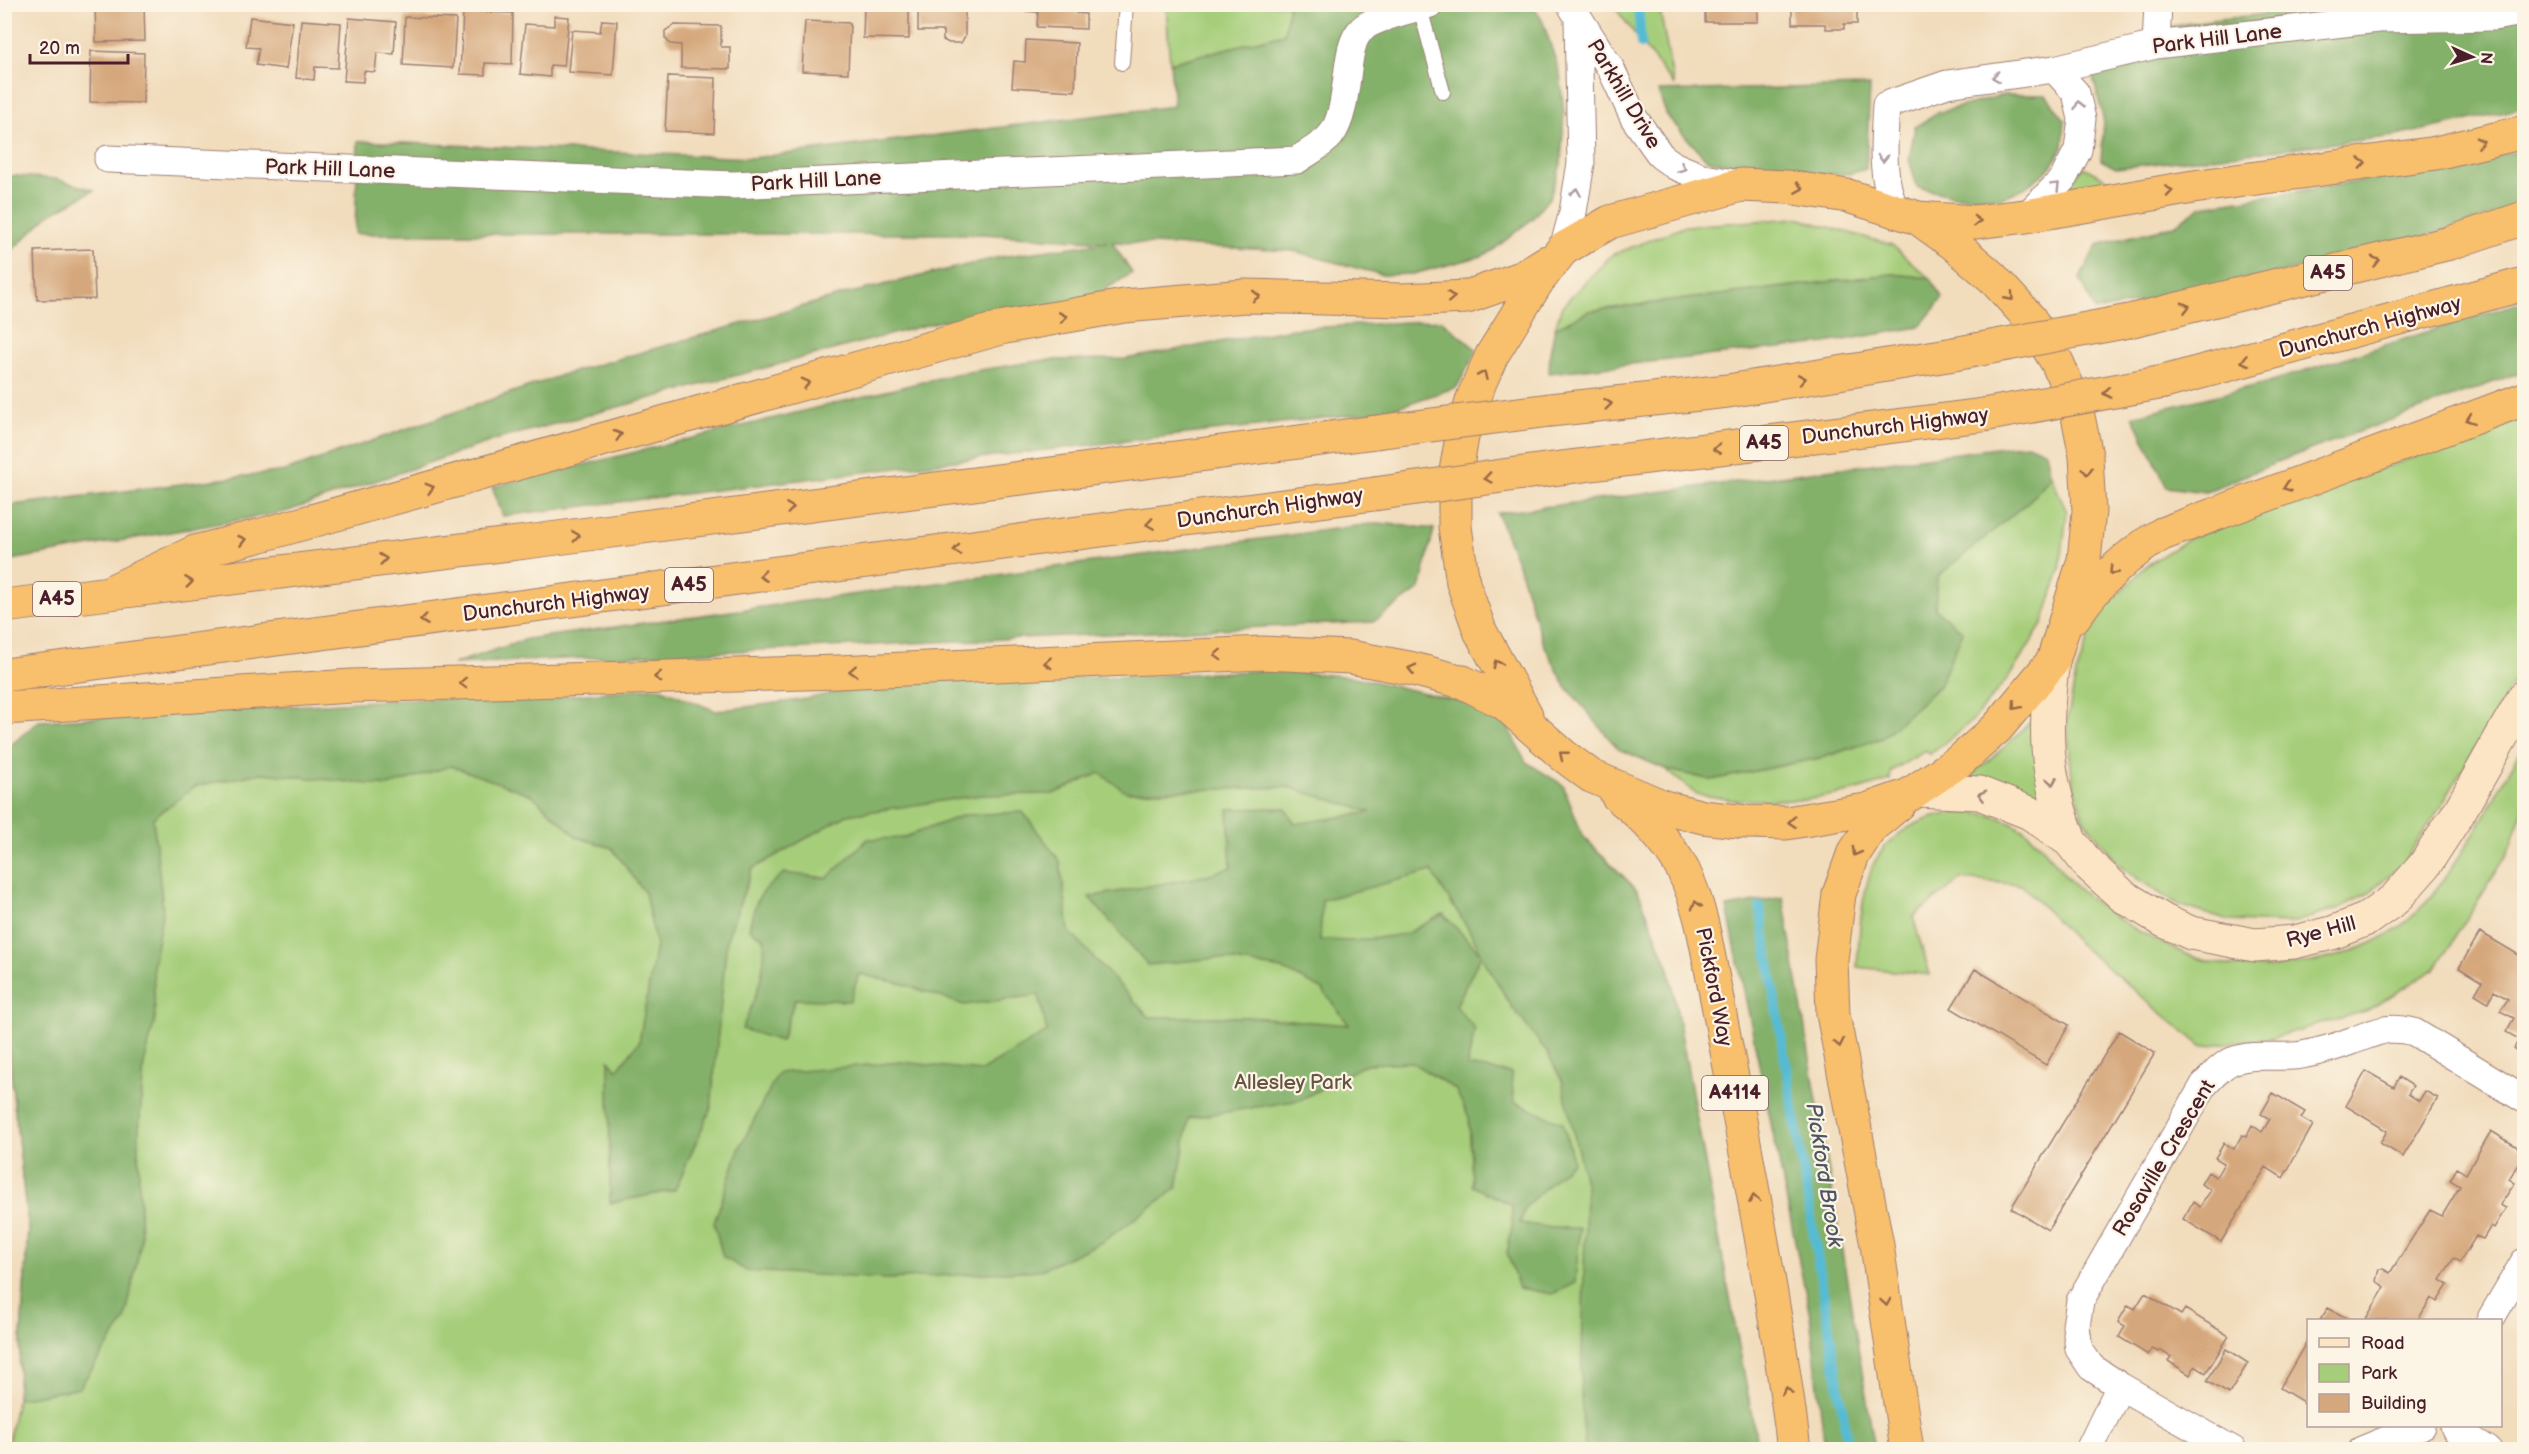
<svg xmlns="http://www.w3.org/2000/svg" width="2529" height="1454" font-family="'Balsamiq Sans',sans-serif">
	<rect width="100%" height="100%" fill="#fcf5e5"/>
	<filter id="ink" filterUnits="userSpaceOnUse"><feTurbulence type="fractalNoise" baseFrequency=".0167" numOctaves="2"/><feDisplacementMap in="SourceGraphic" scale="12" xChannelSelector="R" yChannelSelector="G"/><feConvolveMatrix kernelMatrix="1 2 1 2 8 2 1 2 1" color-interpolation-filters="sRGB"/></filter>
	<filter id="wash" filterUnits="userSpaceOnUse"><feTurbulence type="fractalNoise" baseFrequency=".008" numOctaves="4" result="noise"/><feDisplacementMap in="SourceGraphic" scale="24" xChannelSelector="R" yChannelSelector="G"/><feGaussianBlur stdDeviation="1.35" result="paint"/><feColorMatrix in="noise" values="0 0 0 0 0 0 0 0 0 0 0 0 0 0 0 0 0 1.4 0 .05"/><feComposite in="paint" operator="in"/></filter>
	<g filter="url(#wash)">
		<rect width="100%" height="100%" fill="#f1dcbc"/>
		<path fill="#a6ce7a" stroke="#787652" stroke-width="1.5" d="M1166,5h123l-5,29 -114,29z
			M1613,5h46l15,81z
			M2083,167l33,17 -52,8z
			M1797,218l95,27 37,33 -37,-4 -303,37 -34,17 7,-22 50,-51 74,-29z
			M2524,417v247l-81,139 -42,63 -34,28 -30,15 -45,14 -63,-2 -53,-17 -53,-35 -40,-50 -11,-42 -5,-55 9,-48 14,-40 12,-23 45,-46 43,-27z
			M2051,476l16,36 -7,58 -17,53 -32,51 -38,46 -43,34 -5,-3 -34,20 -1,9 -40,12 -45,8h-73l-36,-6 -31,-25 47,11 112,-23 58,-19 52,-129 3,-32 93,-77z
			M1347,713l225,112 66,66 31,78 89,480h-1751l10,-50 11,-170 -15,-135 -8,-114 -1,-226z
			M2037,715l9,78 -9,9 -68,-25 41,-35z
			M2524,745v62l-17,48 -72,114 -67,41 -96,28 -71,8 -123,-103 -56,-58 -61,-6 -48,38 17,58 -73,-8c2,-30 4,-68 14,-97 20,-52 92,-70 139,-48 30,14 44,43 66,65 12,11 28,22 41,31 26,16 55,32 83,41 65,21 172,1 219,-49 42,-46 74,-111 105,-165z"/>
		<path fill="#84b16a" stroke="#67684a" stroke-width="1.5" fill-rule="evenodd" d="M1289,5h238l8,3 8,14 17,52 4,39 -3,51 -11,33 -18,22 -40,32 -10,5 -69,18 -30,1 -90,-24 -181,-9 20,31 -44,27 -151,22 -439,117 -213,73 -280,49v-55l280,-35 277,-96 284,-81 154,-37 107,-15 -123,-8h-629l3,-93 394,17 422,-52 -4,-43 114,-29z
			M2524,6v102l-128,28 -280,32 -15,-8 3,-38 -11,-45 51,-46 52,-9 102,-12z
			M1870,86l-4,83 -17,5h-37l-52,-4 -53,-10 -40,-44 -9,-25z
			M2003,95h43l19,25 -2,28 -16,23 -21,16 -24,11 -48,-2 -37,-9 -8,-28 6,-32 22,-14z
			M2524,149v55l-73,25 -228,59 -128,23 -15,-33 17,-33 76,-19 29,-20 273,-43z
			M5,175l51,4 38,11 -45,25 -44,42z
			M1892,274l37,4 14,20 -24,29 -94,16 -276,30 1,-20 5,-25 34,-17z
			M2524,301v70l-234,86 -84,35 -39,-5 -34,-71 133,-33z
			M1441,320l36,30 -20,37 -71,24 -348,40 -535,65 -11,-29 463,-113 90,-14 80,-1 167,-30z
			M2027,444l19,8 5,24 -21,24 -93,77 -2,32 28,23 -24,54 -57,52 -58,19 -113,23 -46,-11 -47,-20 -53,-64 -23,-44 -23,-74 -22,-54z
			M1378,523l56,6 -14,60 -47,33 -920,42 74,-25z
			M1273,670l81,7 119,27 35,23 18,35 37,23 20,52 55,54 31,78 89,480h-173l-4,-51 5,-211 -24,-106 -15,-29 -35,-45 -31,-52 -25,51 19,23 -8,37 44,7 3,29 49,21 10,38 -48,46 -5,16 33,5h27l-5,55 -23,11 -33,-6 -12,-35 5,-26v-22l-40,-19 -3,-69 -14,-28 -44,-27 -45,2 -66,36 -111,18 -12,70 -75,54 -61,28 -152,9 -142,-8 -24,-14 -9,-34 25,-74 39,-76 124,-11 79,9 66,-39 -8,-37 -75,10 -61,-21 -44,-10 -9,27 -55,-2 -14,42 -39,-12c13,-31 25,-57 22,-91l-15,-9c7,-32 10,-36 35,-56l43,5 41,-39 34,-1 62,-23 59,-3 37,49 9,70 80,86h104l96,8 -27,-36 -40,-20 -65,-11 -69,7 -59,-68 115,-21 27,-9 -3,-58 57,-1 10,16 76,-12 -83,-25 -161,5 -28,-19 -46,21 -72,1 -134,20 -95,54 -25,70 -16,169 -36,82 -65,13 -1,-143 8,10 22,-28 17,-97 -11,-52 -33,-45 -35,-11 -45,-42 -81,-29 -63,20 -126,-13 -66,13 -43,32 10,91 -10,57 2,53 -11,45 -6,81 3,96 -16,79 -46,68 -62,11 11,-170 -15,-135 -8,-114 -1,-229 35,-30 367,-22 150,-2 101,-10 59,24 90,-12 76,-17 267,-6zM1432,871c14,29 37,52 48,82l-37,-39 -37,20 -53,7 -33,-1 2,-40z
			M1783,897l92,552h-50l-15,-134 -83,-408z"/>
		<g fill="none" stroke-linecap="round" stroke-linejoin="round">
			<path stroke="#55bbd3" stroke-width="10" d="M1638,4l3,40
				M1760,907l89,543"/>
		</g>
		<g id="blocks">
			<path fill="#d5a77c" d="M95,4h49l1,37 -49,1z
				M864,4h45v35l-46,-1z
				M918,4h47v32l-4,7h-12l-6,-3v-9h-25z
				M1026,4h50v9l10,1v15l-49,-2 1,-15 -12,-1z
				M1705,4h53v18h-53z
				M1792,4h65v20h-13v5h-18l-1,-5h-33z
				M463,11l50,2 -1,51 -27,-1v12l-25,-1z
				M554,16l15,1 -5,49 -14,-1v12l-30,-3 5,-50 29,2z
				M250,17l43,5 -7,47 -30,-4 3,-17 -13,-1z
				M405,17l51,2 -3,49 -50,-3z
				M349,18l47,4 -2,32 -17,-1 -2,19 -11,-1 -1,11 -19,-1z
				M301,20l40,3 -3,45 -23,-1 -1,13 -18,-2z
				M602,20l15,1 -4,54 -45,-3 4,-42 28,2z
				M805,21l45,2 -2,50 -46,-2z
				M674,25l47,1v21h9v22l-49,-1v-23l-11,-1 -5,-6v-7z
				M1026,40l51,3 -2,48 -63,-4 2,-26 11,1z
				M91,51l53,2 -1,50 -53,-1z
				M668,76l48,2 -2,55 -49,-2z
				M93,249l2,50 -58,1 -2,-49z
				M2480,932l44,26v97l-10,-6 5,-10 -13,-7 8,-14 -14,-7 8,-12 -14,-8 -6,11 -13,-8 7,-12 -23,-14z
				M1975,969l94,56 -23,40 -95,-57z
				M2119,1031l36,22 -107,177 -37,-22z
				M2366,1071l28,16 5,-10 14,9 -5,8 11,7 6,-10 13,7 -35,59 -23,-14 7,-12 -41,-25z
				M2273,1093l32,19 -4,6 12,7 -30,53 -17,-11 -45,75 -38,-23 10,-17 7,5 11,-17 -10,-6 7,-12 8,5 8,-14 -9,-5 9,-15 10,6 8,-14 4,2 6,-12 10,7 8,-13 -9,-5z
				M2491,1131l33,20v14l-1,2 -5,-3 -9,15 6,4 -15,22 6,3 -12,20 -3,-2 -8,13 -7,-3 -16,26 -6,-4 -14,22 8,5 -11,17 -6,-4 -13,22h-53l20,-33 -9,-6 3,-12h4l7,4 40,-63 12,6 18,-30 -10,-6 7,-12 9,6z
				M2145,1293l36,22 4,-6 44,27 -23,37 -11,-7 -5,9 -22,-14 3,-4 -11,-7 -1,2 -7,-3 -4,6 -29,-18 6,-11 -7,-4 10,-17 7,4z
				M2328,1308l22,12h-30z
				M2308,1339v66l-28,-17z
				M2226,1349l22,14 -19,31 -22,-13z"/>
		</g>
	</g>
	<g filter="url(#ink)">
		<use href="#blocks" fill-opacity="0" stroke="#9e7e74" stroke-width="1.5"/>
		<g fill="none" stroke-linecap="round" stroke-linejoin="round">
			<defs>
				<path id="lane" d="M1420,8l23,84
					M1122,63l4,-59"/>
				<path id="street" d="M1570,4l41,65 23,49 27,38 14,10 29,12 36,6
					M2156,45l2,-41
					M108,159l625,26 564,-25c10,-7 26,-15 34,-25 21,-28 11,-87 30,-105 12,-13 52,-20 69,-26
					M1895,210c-15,-37 -11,-66 -9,-105l61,-21 107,-15 102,-24 222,-26 116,-2 30,-5
					M2026,216l37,-37 15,-29 4,-31 -6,-26 -22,-24
					M1563,249l10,-37 8,-49 -3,-143
					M2490,1320l34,-58
					M2454,1426l1,3 33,21
					M2089,1450l31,-64
					M2233,1450l-113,-64 -29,-19 -12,-18 -3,-23 4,-25 124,-216c9,-9 16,-19 28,-24 23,-9 47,-2 70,-6 16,-3 34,-8 49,-14 27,-9 34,-16 63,-9l110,67
					M2362,1450l59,-24"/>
				<path id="secondary" d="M2053,661c-10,69 -8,114 17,180
					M1917,790l62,3 51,20 40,28 18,23 35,32 41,25 27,12 64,12 39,-3 38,-9 35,-14 28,-20 29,-33 35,-54 65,-115"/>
				<path id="highway" d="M2129,321l321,-78 74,-25
					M2164,382l360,-98
					M1550,410l178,-19 226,-37
					M1545,470l438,-55
					M110,592l85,-40 63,-16 747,-209 119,-21 121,-10 157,4 65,-3 54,-19 26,-16
					M4,606l530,-65 842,-109
					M2075,616c23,-34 51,-61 87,-82l362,-135
					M4,675l1370,-181
					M4,708l348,-22 486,-14 425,-19 87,4 59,11 54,14 41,21 60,53 27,20 73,31 39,10 44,5 39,1 80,-13 43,-15 53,-36 35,-31 56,-67 31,-101 5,-49 -3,-55 -10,-50 -19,-44 -27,-43 -38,-42 -38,-33 -36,-26
					M1526,715l-46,-84 -17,-48 -8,-56v-50l7,-40 11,-39 19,-43 45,-73 26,-33 47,-27 131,-37 46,2 61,9 70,22 57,4 51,-6 167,-29 243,-34 88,-21
					M1617,795c25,20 51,47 66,75 17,34 23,72 30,109 7,34 13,69 20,103 22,122 46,244 61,368
					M1899,804l-28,23 -18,28 -14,39 -8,66 2,54 44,231 30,205"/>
			</defs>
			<use href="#lane" stroke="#9e7e74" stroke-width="16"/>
			<use href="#street" stroke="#9e7e74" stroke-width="29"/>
			<use href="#secondary" stroke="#9e7e74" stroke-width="35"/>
			<use href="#highway" stroke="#9e7e74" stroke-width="35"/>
			<use href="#lane" stroke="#fff" stroke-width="14"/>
			<use href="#street" stroke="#fff" stroke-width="27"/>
			<use href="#secondary" stroke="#fce5c4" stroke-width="33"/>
			<use href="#highway" stroke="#f8bf6c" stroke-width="33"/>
			<defs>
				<path id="highway-bridge" d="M1954,354l175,-33
					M1983,415l181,-33
					M1376,432l174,-22
					M1374,494l171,-24"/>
			</defs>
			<use href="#highway-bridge" stroke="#9e7e74" stroke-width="35" stroke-linecap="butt"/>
			<use href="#highway-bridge" stroke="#f8bf6c" stroke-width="33"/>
		</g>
		<defs><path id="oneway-chevron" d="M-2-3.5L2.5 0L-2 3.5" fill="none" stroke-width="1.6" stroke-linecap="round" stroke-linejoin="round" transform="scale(1.5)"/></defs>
		<g stroke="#ae9aa0">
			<use href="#oneway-chevron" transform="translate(1996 77) rotate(172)"/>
			<use href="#oneway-chevron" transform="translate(2079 105) rotate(-103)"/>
			<use href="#oneway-chevron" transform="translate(1883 158) rotate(91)"/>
			<use href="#oneway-chevron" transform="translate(1682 168) rotate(24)"/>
			<use href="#oneway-chevron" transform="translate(2056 186) rotate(-45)"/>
			<use href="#oneway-chevron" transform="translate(1576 192) rotate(-81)"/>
		</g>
		<g stroke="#986748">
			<use href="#oneway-chevron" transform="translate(2480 142) rotate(-14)"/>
			<use href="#oneway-chevron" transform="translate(2362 163) rotate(-8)"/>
			<use href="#oneway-chevron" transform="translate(1799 188) rotate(9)"/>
			<use href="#oneway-chevron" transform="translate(2169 191) rotate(-9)"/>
			<use href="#oneway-chevron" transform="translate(1977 221) rotate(-2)"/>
			<use href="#oneway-chevron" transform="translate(2376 261) rotate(-14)"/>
			<use href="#oneway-chevron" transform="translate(1256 296) rotate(1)"/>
			<use href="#oneway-chevron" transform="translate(1451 297) rotate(-3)"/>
			<use href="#oneway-chevron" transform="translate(2010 297) rotate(48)"/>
			<use href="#oneway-chevron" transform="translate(2186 307) rotate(-14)"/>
			<use href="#oneway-chevron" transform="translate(1063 317) rotate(-10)"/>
			<use href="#oneway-chevron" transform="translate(2245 361) rotate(165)"/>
			<use href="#oneway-chevron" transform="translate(1483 375) rotate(-66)"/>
			<use href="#oneway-chevron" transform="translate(1802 379) rotate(-10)"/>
			<use href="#oneway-chevron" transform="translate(806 383) rotate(-15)"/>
			<use href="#oneway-chevron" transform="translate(2107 393) rotate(170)"/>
			<use href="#oneway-chevron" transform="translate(1608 404) rotate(-6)"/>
			<use href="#oneway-chevron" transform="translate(2470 419) rotate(160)"/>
			<use href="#oneway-chevron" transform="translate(618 435) rotate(-16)"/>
			<use href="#oneway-chevron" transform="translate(1717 449) rotate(173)"/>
			<use href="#oneway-chevron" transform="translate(2087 471) rotate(87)"/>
			<use href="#oneway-chevron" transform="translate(1488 478) rotate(172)"/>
			<use href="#oneway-chevron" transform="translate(2287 487) rotate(160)"/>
			<use href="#oneway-chevron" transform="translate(430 488) rotate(-16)"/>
			<use href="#oneway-chevron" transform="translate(790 508) rotate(-8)"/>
			<use href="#oneway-chevron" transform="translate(1150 524) rotate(172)"/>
			<use href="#oneway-chevron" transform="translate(576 536) rotate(-8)"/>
			<use href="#oneway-chevron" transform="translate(242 540) rotate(-14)"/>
			<use href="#oneway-chevron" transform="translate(957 550) rotate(173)"/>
			<use href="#oneway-chevron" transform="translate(383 559) rotate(-7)"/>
			<use href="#oneway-chevron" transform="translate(2113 571) rotate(134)"/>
			<use href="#oneway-chevron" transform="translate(763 576) rotate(173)"/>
			<use href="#oneway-chevron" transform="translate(189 582) rotate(-7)"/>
			<use href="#oneway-chevron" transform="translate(424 620) rotate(173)"/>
			<use href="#oneway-chevron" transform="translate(1218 655) rotate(178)"/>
			<use href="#oneway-chevron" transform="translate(1048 663) rotate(177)"/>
			<use href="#oneway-chevron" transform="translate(1497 664) rotate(-118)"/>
			<use href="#oneway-chevron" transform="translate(1412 669) rotate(-167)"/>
			<use href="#oneway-chevron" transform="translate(853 671) rotate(177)"/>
			<use href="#oneway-chevron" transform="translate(658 677) rotate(178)"/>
			<use href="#oneway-chevron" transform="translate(463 683) rotate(178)"/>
			<use href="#oneway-chevron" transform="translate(2016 706) rotate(131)"/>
			<use href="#oneway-chevron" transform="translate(1563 755) rotate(-141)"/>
			<use href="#oneway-chevron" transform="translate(1792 822) rotate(175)"/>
			<use href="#oneway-chevron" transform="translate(1856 852) rotate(119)"/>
			<use href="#oneway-chevron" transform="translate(1696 905) rotate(-107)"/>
			<use href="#oneway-chevron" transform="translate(1839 1043) rotate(79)"/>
			<use href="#oneway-chevron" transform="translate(1754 1199) rotate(-100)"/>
			<use href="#oneway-chevron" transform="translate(1886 1302) rotate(81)"/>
			<use href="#oneway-chevron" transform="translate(1787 1391) rotate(-98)"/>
		</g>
		<g stroke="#a38278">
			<use href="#oneway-chevron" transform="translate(2052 781) rotate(80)"/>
			<use href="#oneway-chevron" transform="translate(1982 795) rotate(-166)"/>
		</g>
	</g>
	<g text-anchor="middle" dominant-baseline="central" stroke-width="4.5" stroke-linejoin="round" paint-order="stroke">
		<g fill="#fcf5e5" stroke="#7f5f63" stroke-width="1.5">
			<rect x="2304" y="256" width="48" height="34" rx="4.5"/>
			<rect x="1740" y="426" width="48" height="34" rx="4.5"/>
			<rect x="665" y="568" width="48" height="34" rx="4.5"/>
			<rect x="33" y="582" width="48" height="34" rx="4.5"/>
			<rect x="1702" y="1076" width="66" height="34" rx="4.5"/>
		</g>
		<g font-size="20" font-weight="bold" fill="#4a1f2b">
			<text x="2328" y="273">A45</text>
			<text x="1764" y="443">A45</text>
			<text x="689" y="585">A45</text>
			<text x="57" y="599">A45</text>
			<text x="1735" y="1093">A4114</text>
		</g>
		<g font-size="21" fill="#4a1f2b" stroke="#fcf5e5">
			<text transform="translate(2217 39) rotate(-7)">Park Hill Lane</text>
			<text transform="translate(1624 94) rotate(59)">Parkhill Drive</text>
			<text transform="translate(330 169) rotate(2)">Park Hill Lane</text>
			<text transform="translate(816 181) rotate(-3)">Park Hill Lane</text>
			<text transform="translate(2370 327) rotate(-15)">Dunchurch Highway</text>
			<text transform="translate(1895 426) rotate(-7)">Dunchurch Highway</text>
			<text transform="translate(1270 508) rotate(-8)">Dunchurch Highway</text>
			<text transform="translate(556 603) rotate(-7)">Dunchurch Highway</text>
			<text transform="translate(2321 932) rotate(-15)">Rye Hill</text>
			<text transform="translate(1714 987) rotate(79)">Pickford Way</text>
			<text transform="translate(2164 1158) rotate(-59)">Rosaville Crescent</text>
		</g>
		<g font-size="21" fill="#665443" stroke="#fcf5e5">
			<text x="1293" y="1082">Allesley Park</text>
		</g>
		<g font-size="22" font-style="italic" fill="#4e5666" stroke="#fcf5e5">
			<text transform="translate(1824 1175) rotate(81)">Pickford Brook</text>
		</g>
	</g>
	<rect width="2529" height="1454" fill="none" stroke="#fcf5e5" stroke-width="24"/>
	<rect x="2307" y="1319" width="195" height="108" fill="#fcf5e5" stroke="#b59f9b" stroke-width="1.5"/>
	<rect x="2319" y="1338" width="30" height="9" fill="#fce5c4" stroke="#b59f9b" stroke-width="1.5"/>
	<text x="2361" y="1349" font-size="18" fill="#4a1f2b">Road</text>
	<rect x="2319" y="1364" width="30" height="18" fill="#a6ce7a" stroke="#b59f9b" stroke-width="1.5"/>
	<text x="2361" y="1379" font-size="18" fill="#4a1f2b">Park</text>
	<rect x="2319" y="1394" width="30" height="18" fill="#d5a77c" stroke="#b59f9b" stroke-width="1.5"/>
	<text x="2361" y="1409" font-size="18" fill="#4a1f2b">Building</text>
	<g transform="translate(2472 57) rotate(94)" stroke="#fcf5e5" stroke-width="4.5" paint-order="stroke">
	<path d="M0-4.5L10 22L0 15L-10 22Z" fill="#4a1f2b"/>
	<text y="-9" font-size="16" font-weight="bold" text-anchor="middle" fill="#4a1f2b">N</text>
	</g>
	<path d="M30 54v9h98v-9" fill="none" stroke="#4a1f2b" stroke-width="3"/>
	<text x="39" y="54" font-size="18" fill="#4a1f2b" stroke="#fcf5e5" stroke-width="4.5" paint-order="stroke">20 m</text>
</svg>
